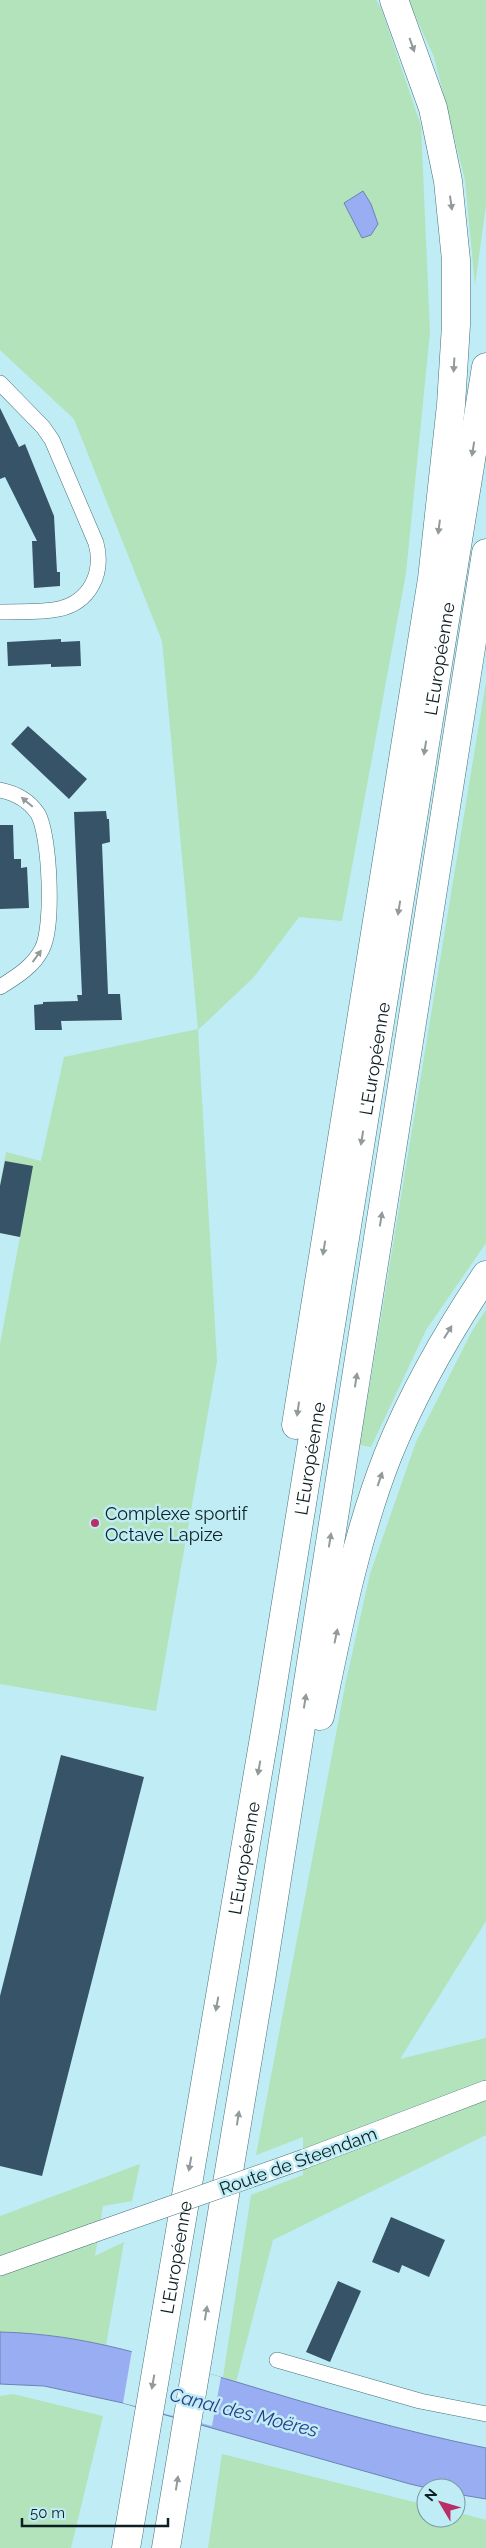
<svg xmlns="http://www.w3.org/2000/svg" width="486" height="2548" font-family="Raleway,sans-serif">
	<rect width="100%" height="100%" fill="#bfecf5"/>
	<path fill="#b2e3ba" d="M0,0h376l5,8 40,118 9,206 -24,241 -64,348 -43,-4 -46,61 -55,52 19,331 -61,350 -156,-27v-340l20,-107 -20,-4v-48l6,-33 35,9 23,-104 134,-28 -36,-388 -88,-222 -74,-69z
		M408,0h78v205l-11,80 -10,-105 -31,-123z
		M486,682v561l-60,87 -55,117 -11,-2z
		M486,1310v611l-86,138 86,-21v97l-213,105 -37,142 -13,-5 28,-182 52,-20v-38l-47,18 90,-474 24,-107 46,-132 56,-111z
		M140,2164l-8,37 -29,5 -8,50 29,-14 -18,103 -63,-11 -43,-2v-116z
		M13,2394l90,22 -32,132h-71v-152z
		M222,2454l204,51v13h30v-6l30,8v28h-278z"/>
	<path fill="#98adf2" stroke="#6e82b4" d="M363,191l8,13 7,20 -7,11 -9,3 -18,-35z
		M0,2332c89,2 157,27 240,51 82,25 163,48 246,65v51l-30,-5v-6h-29l-17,-4 -287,-81 -79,-17 -44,-2z"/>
	<path fill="#bfecf5" d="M132,2350l89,27 -9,49 -89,-23z"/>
	<path fill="#365367" d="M0,408l19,39 6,-3 29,72 3,56h3v14l-26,2 -2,-47h5l-32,-64 -5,2z
		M61,639v3l19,-1 1,25 -30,1v-3l-43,2 -1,-24z
		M28,726l59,53 -18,20 -58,-55z
		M106,811l1,8h2l1,23 -8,2 6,150h12l2,26 -61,1 1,9h-27l-1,-25 9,-1v-2l35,-1 -1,-6h5l-8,-183z
		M0,825h13l1,34h7v9l6,-1 2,41 -29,1z
		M5,1161l28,5 -13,71 -20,-4v-47z
		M61,1755l83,22 -102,399 -42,-10v-170z
		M391,2217l54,23 -16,37 -27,-12 -3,8 -27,-11z
		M338,2281l23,10 -31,71 -24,-10z"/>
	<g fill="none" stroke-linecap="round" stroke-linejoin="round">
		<defs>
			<path id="minor" d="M0,383l43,44 9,13 44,103c8,30 -6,59 -37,66 -19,4 -40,2 -59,3
				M0,790c15,3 29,10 38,24 12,21 16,113 4,135 -8,17 -26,28 -42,38
				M277,2360l143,41 66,13"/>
			<path id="tertiary" d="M304,2159l182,-69
				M0,2266l93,-33"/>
			<g id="motorway">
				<path d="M296,1425l136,-846 19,-174 5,-80v-65l-8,-79 -15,-73 -39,-108"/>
				<path d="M320,1716c18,-88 35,-177 68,-261 26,-64 60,-123 98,-180"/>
				<path id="s1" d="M126,2548l141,-828 219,-1353"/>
				<path d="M166,2548l96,-574 224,-1421"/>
			</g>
		</defs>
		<use href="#minor" stroke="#477179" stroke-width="16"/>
		<use href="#tertiary" stroke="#477179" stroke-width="20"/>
		<use href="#motorway" stroke="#477179" stroke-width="29"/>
		<use href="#minor" stroke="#fff" stroke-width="15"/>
		<use href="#tertiary" stroke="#fff" stroke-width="19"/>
		<use href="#motorway" stroke="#fff" stroke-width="28"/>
		<defs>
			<path id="tertiary-bridge" d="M93,2233l211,-74"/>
		</defs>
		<use href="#tertiary-bridge" stroke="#477179" stroke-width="20" stroke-linecap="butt"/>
		<use href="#tertiary-bridge" stroke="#fff" stroke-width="19"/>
	</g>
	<defs><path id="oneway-solid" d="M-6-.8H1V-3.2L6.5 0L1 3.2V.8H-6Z" transform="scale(1.25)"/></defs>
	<g fill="#929a9c">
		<use href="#oneway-solid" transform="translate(412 45) rotate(70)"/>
		<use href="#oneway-solid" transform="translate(451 203) rotate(82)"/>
		<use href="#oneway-solid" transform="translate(454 365) rotate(93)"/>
		<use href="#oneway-solid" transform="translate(473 449) rotate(99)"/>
		<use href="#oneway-solid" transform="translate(439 527) rotate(97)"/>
		<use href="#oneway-solid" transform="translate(425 748) rotate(99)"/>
		<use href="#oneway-solid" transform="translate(27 802) rotate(-140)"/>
		<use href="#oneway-solid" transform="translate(399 908) rotate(99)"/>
		<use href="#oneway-solid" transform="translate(37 956) rotate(-54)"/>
		<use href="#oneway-solid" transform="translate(362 1138) rotate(99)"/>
		<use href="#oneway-solid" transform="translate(381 1219) rotate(-81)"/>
		<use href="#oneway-solid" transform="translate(324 1248) rotate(99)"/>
		<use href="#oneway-solid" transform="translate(448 1332) rotate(-58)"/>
		<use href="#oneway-solid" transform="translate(356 1380) rotate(-81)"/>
		<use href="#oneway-solid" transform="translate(298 1409) rotate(98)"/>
		<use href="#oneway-solid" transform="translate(380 1479) rotate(-71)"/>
		<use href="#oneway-solid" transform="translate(330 1540) rotate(-81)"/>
		<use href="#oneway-solid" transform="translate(336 1636) rotate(-78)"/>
		<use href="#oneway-solid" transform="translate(305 1701) rotate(-81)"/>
		<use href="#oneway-solid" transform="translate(259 1768) rotate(100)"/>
		<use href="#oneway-solid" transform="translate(217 2004) rotate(100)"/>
		<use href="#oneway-solid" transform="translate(238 2118) rotate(-81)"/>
		<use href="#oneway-solid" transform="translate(190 2164) rotate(100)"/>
		<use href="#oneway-solid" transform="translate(206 2313) rotate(-81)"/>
		<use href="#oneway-solid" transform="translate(153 2382) rotate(100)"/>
		<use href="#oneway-solid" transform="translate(177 2483) rotate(-81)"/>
	</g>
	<circle fill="#ba2e66" stroke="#bfecf5" stroke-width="2" cx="95" cy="1523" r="5"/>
	<g text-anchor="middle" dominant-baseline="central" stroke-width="5" stroke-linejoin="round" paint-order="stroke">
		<g font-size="18" fill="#0d1f22" stroke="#bfecf5">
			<text stroke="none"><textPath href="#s1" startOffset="1915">L'Européenne</textPath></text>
			<text stroke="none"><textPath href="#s1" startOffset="1510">L'Européenne</textPath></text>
			<text stroke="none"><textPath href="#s1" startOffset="1105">L'Européenne</textPath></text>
			<text stroke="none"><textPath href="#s1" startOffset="700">L'Européenne</textPath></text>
			<text transform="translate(298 2161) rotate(-20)">Route de Steendam</text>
			<text stroke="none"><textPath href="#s1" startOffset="295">L'Européenne</textPath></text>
		</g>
		<g font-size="18" fill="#0d1f22" stroke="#bfecf5" text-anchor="start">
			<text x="105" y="1513">Complexe sportif<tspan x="105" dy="21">Octave Lapize</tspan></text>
		</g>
		<g font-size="19" font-style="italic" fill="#2a3988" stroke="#bfecf5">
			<text transform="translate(244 2412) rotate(14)">Canal des Moëres</text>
		</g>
	</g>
	<g transform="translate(441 2503) rotate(308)"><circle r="24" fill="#bfecf5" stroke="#789aa1"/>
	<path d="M0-4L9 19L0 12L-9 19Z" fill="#ba2e66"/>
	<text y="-8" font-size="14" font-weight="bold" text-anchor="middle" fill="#0d1f22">N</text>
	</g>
	<path d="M22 2518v8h146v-8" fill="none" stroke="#0d1f22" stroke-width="2.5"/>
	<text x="30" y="2518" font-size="15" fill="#0d1f22" stroke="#bfecf5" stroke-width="4" paint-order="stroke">50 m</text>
</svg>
